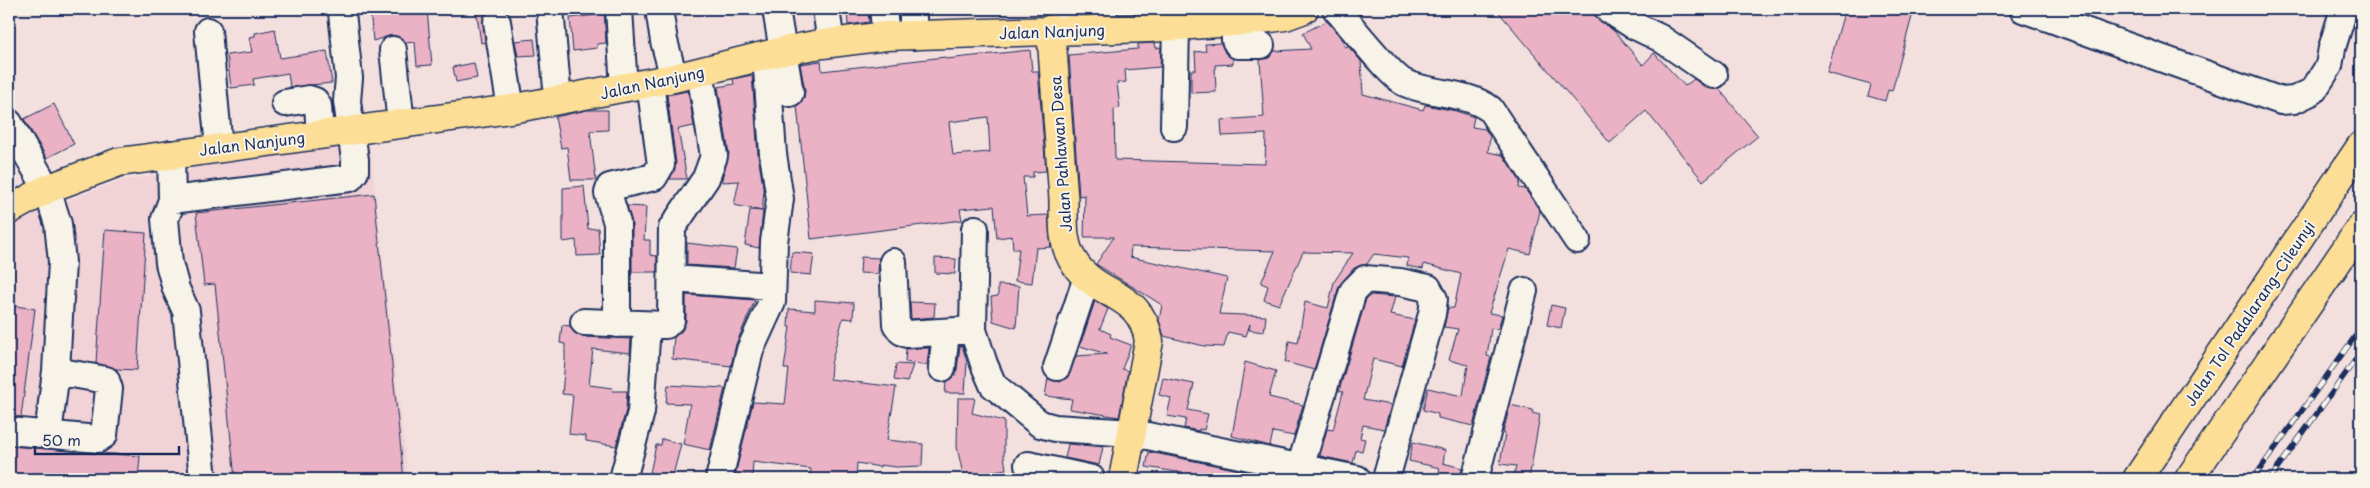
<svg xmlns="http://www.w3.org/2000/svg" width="2370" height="488" font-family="'Playpen Sans',sans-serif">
	<rect width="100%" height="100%" fill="#f3e0de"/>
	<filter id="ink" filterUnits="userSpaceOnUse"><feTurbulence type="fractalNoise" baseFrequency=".02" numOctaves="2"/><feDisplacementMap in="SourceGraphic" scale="10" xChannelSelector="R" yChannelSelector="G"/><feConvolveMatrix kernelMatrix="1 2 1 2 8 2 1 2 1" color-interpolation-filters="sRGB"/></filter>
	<g filter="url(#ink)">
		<path fill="#f1d2d6" d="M369,139l39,340h-399v-255l17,-9 94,-34z"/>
		<path fill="#ebb2c5" stroke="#1b2f5e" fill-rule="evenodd" d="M370,9h57l5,56 -15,1 -2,-24 -9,1 -7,-6 -7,-2 -19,6z
			M476,9h15l-8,8 2,25 -4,1z
			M597,9h7l2,34 -9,1v4l-24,3 -3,-33 27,-3z
			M847,9h21l1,13 -21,3z
			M1496,9h97l2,7 19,15 29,34 11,-12 31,33 9,-7 12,9 13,1 39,47 -55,45 -57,-70 -36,32z
			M1845,9h69l-22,82 -4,-1 -3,11 -17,-5 3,-11 -44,-12z
			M1327,21l14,17 4,9 3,-1 13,15 2,33 60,16 2,-5 31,6 18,6 -2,10 13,2 5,8 -2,15 15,3 17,26 -1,7 6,1 15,22 -10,43 -21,-5 -20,64 13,2 -4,14 -7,-1 -4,28 4,1 -18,69 -35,-8v-4l-15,-4 5,-22 34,8 1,-1 5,-30 -19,-5 9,-31 -14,-2 4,-19h6l7,-34 -37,-10 -1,5 -16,-3 1,-8 -34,-4 -7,10 -13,4 -15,18 -25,84 -29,-8 4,-21 9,2 7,-41 23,6 6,-26 19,-29 -50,-1 -24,53 -15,-5 4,-14 -7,-3 14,-32 -144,-4 -1,10 97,21 -8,36 47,2 -2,16 -15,-2 1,-6 -4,12 -18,-4 -4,15 -20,-1 -40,-10 -5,-16 3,-15 -66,-41 18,-27h-30l1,-42 -6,1 -10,-141 69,-6v-5l17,-1 1,5 5,-1 -1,20 -35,3 1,12 -9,1 3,25 -6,1 1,51 150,4 1,-30 -44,2 -1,-16 43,-3 -4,-57 9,-2 5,-7 37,-2 -8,-16z
			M275,29l5,29 47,-7 5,32 -42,4 -2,-14 -35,6 1,6 -23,3 -4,-33 25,-3 -3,-15 6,-1v-3z
			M534,39l2,16 -18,1 -3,-15z
			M1221,43l4,10 8,6v5l-18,1 1,27 -25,1v-23h5l-1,-18 11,-1 -1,-7z
			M1030,50l2,21h6l8,100 -13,1v5h-10l4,39 21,-1 3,32 -15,1 -4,35 -17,-2 4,-32h-6l-1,-13 -15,2 -3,-32 -34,3 2,11 -151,19 -14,-133 7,-7 1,-8 -5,-27 21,-3 1,10 123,-14 1,2zM988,117l2,35 -37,3 -4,-33z
			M474,63l3,15 -21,4 -3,-15z
			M752,75l6,80 6,37 -2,19 -28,-6 5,-24 -17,1v-3l7,-25 -11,-67 16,-3 -1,-5z
			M688,91l6,35 -16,3 9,50h-17l6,-16 -9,-68z
			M54,104l20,40 -27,14 -23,-39z
			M587,110h21v20l-18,1 6,49h-25l-4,-33 -6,1 -6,-31z
			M584,186l4,43 10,-1 2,27 -23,1 -1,-16 -13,2v-54z
			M374,194l30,285h-169l-20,-195 -11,1 -8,-72z
			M627,206l19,1 -2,33h6v15l7,1v16h-25v-49z
			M750,210l13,1 -4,37 -14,-3z
			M105,230l41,3 -9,137 -21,-1 -20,-6z
			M687,243l50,6 -3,19 -47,-3z
			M792,252l22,2 -3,21 -21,-2z
			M861,257l18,1 -1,16 -18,-1z
			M935,258l21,1 -1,15 -20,-1z
			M998,285l21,1 -3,42 -23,-7 -2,-24 7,-1z
			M686,295l69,5 -19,44 -5,22 -59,-7 2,-22 8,-6 4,-10z
			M1371,295l24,2 -5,18 25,5 -13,46 -29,-7 -10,41 28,5 -7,24 -21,-4 -3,13 5,1 -3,12 -6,-1 -3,13 -33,-7 7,-27 6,1 10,-38 -4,-1 27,-92z
			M815,300l39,3 -1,16 -10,-1 -12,46 -1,15 66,8 -9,53 36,4 -1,22 -26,1 -16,-2v2l-23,-4 -1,16h-29v-2l-17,-2 1,-6 -58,-7 -1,14 -17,-1 18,-73 32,2 4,-35h-5l6,-42h-2l1,-18 26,2z
			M1095,301l13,8 -8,20 11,5 -1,3 21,8 -9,24 6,2 -9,46 -49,-8 2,-10 -27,-3 3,-18 12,4 7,-4 9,-22 31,-2 -27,-8z
			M910,302l25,1 -1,14 -23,2z
			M9,305l26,4 -14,108 -12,-1z
			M1551,305l14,3 -4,20 -14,-3z
			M562,325l8,1 6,8 7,3 48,2 -1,14 -37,-4 -4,36 24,3 -1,3h15l-1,19 -10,36 -30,-5v-5l-17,-2 4,-39 -11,-1 3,-33v-17l-5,-1z
			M960,346h2l5,16 -2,31h-20l1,-11 8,-5 3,-7z
			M929,348l-2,17 -22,-3 1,-13z
			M1245,362l31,9 -7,26 34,8 -9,31 -21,-4 -3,14 -38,-10z
			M896,364l17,1 -6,17 -13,-2z
			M1163,378l31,6 -6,26 20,4 -4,16 -5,-1v2l-15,-3 2,-9 -19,-3 4,-18 -12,-3z
			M668,385l57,3 -15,62 -27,-6 7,-40 -24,-1z
			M958,398h17l-3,15 32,8v35l2,13 -18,3v3l-24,4 -7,-32z
			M1510,405l23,5 -1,3 8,2 -11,64h-16l3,-13 -16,-2 5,-31h-2z
			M662,439l19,5 -9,35 -22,-6 6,-28h5z
			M1413,442l32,8 -2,13 19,5 -2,11h-23l3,-11 -31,-7z
			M1068,444l35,3 -4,18 -34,-7z
			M9,446l131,10 -2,23h-129z
			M1149,452l115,23 -1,4h-81l1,-6 -37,-6z"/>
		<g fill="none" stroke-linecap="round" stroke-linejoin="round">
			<defs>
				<path id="minor" d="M550,9l8,91
					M619,9l5,79
					M659,9l5,32 10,37
					M776,9l14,84
					M826,9l5,34
					M883,9l3,27
					M913,9v27
					M1064,9l2,20
					M1103,9l2,19
					M1336,9c14,15 54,67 69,74 27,12 60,8 85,26l87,131
					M1608,9l25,16 27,13 54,37
					M2023,9l258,92 13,-1 19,-9 16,-25 3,-18 12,-39
					M497,22l14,87
					M1234,22l1,18 3,5h23
					M208,31l11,117
					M393,50l8,74
					M285,103l24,-4 6,2 3,5 2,28
					M9,123l38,66 11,35 4,38 -6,109 -8,63
					M1174,127l2,-102
					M171,154l1,46 -7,19 4,44 7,26 10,22 17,168
					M172,200l178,-22 5,-6v-12l-8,-59 2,-23 -7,-65
					M975,229l-2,101 11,34 9,21 47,39 15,4 78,5 224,46
					M893,262l3,62 5,7 6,3 66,-4
					M672,279l100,7
					M584,322l82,3 5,-5 1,-92 34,-50 8,-22 -14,-84
					M617,324v-101l-9,-30 2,-6 44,-10 7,-12 -11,-82
					M1057,367l30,-90
					M942,368l4,-35
					M9,431l89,8 6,-4 5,-46 -3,-9 -50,-9
					M1028,465l64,14
					M1300,468l53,-177 12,-12 35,3 28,6 6,11 -2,15 -46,165
					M623,479l18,-67 6,-86
					M719,479l31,-129 22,-48 2,-60 6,-43 -7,-45 -7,-99
					M1475,479l49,-188"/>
				<path id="major" d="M1051,29c4,54 8,109 12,163 2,22 -3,46 9,67 23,40 69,30 77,82l-26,138
					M9,210l38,-21 72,-27 392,-53 163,-31 109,-27 32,-6 71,-9 263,-8 98,-7 38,-5 19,-7"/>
				<path id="highway" d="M2137,479l224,-333
					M2189,479l172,-252"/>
			</defs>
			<use href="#minor" stroke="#1b2f5e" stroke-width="30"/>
			<use href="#major" stroke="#1b2f5e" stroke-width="31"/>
			<use href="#highway" stroke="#1b2f5e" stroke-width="31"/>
			<use href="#minor" stroke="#f7f3e8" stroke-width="26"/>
			<use href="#major" stroke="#fcde96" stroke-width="28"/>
			<use href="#highway" stroke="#fcde96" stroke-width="28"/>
			<defs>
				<path id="rail" d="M2253,479l108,-151
					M2270,479l91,-127"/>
			</defs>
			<use href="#rail" stroke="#1b2f5e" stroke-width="5.5"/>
			<use href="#rail" stroke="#f7f3e8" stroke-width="4" stroke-dasharray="11" stroke-linecap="butt"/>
		</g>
	</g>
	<g text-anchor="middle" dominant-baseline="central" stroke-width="4" stroke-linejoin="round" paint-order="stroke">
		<g font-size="15" fill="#1b2f5e" stroke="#f7f3e8">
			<text transform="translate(1052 31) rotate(-2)">Jalan Nanjung</text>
			<text transform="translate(652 82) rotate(-12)">Jalan Nanjung</text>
			<text transform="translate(252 143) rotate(-7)">Jalan Nanjung</text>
			<text transform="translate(1060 154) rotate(-94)">Jalan Pahlawan Desa</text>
			<text transform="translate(2249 313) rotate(-56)">Jalan Tol Padalarang–Cileunyi</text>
		</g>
	</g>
	<rect width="2370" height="488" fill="none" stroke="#f7f3e8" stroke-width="30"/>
	<rect x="15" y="15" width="2340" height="458" fill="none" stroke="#1b2f5e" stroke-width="2" filter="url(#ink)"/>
	<path d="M35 446v8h144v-8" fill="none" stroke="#1b2f5e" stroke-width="2.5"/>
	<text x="42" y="446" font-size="15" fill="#1b2f5e" stroke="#f7f3e8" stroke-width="4" paint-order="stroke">50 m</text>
</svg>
